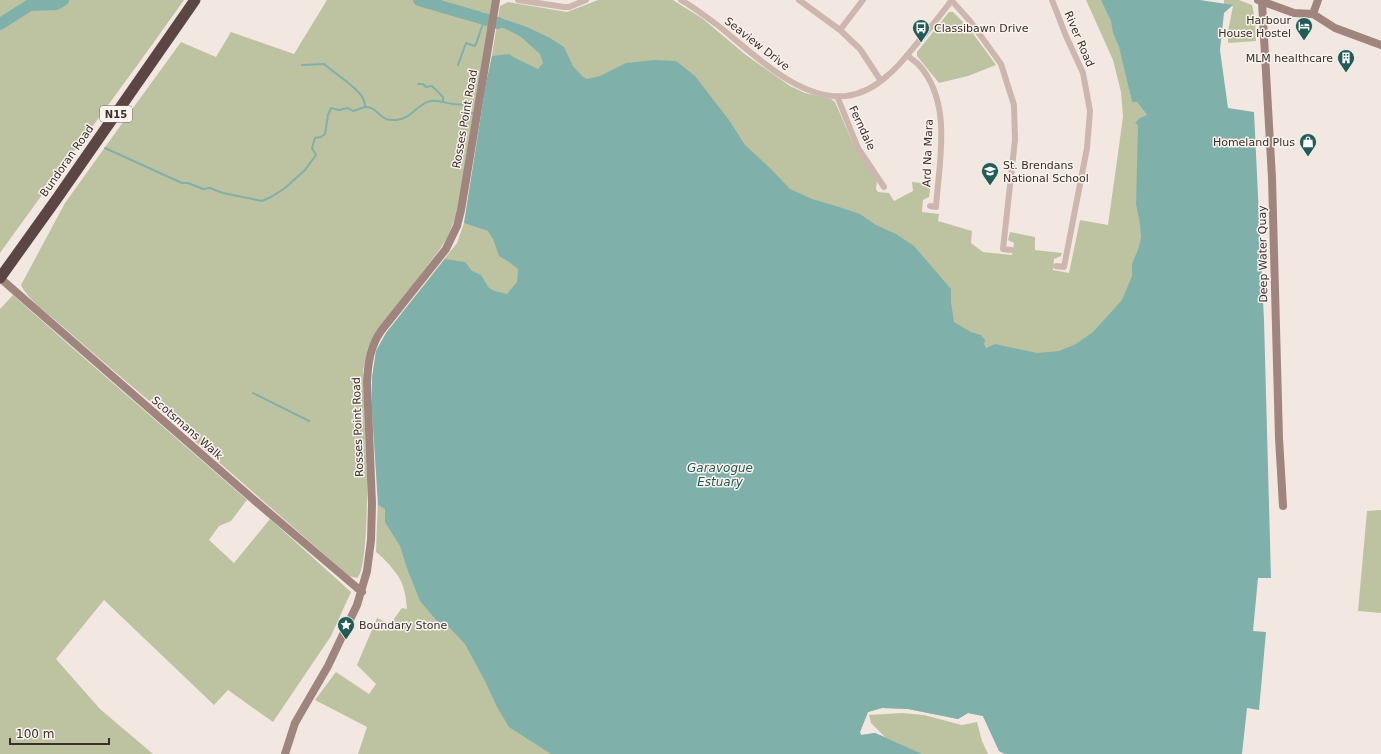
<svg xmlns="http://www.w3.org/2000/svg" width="1381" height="754" font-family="'DejaVu Sans',sans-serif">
	<rect width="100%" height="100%" fill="#f3e8e1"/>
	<path fill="#bdc3a1" d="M0,0h184c-60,85 -123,168 -184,253z
		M327,0h89l45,17h5l23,5 -32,191 -10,25 -7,11 -66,87 -6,12 -5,23 3,88c2,16 2,113 -9,119l-8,-2 -159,-139 2,-7 -4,-4 -4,4c-41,-34 -82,-69 -122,-104 -12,-11 -35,-27 -41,-41l44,-82 76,-106 40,-55 35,15 15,-25 63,22z
		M436,0h57l-3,15 -8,-3 -6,1z
		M598,0h75l30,19 43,36 44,31 15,7 26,6 4,3 20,46 22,32 -1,9 2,3 11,1 5,8 19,-10 -1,-9 19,2 -2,13 -6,3 -1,12 17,2 -1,7 34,10 -1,12 12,9 29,3 2,-12 -6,-3 2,-8 25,5v13l27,3 -1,3 -7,3 -1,11 16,3 11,-53 28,5 15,-108 -2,-25 -8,-32 -27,-60h21l16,61 9,41h5l10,13 18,98 -160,541 -6,-3 -16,-35 -15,-3 -10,6 -50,-10 -26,-1 -14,4 -8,20 1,3 14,-2 10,4 -14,-14 -2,-8 33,-2 22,2 38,10 15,-3 5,19 6,13h-630l9,-27 -52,-27 21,-28 33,22 7,-10 -19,-19 20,-47 13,6 12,-16 5,1c-1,-6 -1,-13 -3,-19 -2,-13 -18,-30 -28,-38l2,-56 -6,-86v-32l4,-27 10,-18 71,-90 7,-20 36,-217 8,-4 59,10z
		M1224,0h15l13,5 3,13 1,23 -28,2v-12l5,-25 -9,-2z
		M949,12h4l16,16 27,37 -28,11 -29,7 -22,-27v-4z
		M13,295l55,49 179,156 -16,21 -12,5 -10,14 25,23 36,-44 81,73 -20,44 -58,86 -45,-32 -14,15 -110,-105 -48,59 44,50 53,45h-153v-445z
		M1381,510v103l-23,-2 9,-100z"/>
	<path fill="#80b0aa" d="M1101,0h99l33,5 -9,8 -4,37 8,58 26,4 10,208 7,258h-13l-5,53 13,1 -7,78 -12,-2 -5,46h-237l-6,-3 -16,-35 -15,-3 -10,6 -50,-10 -26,-1 -14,4 -8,20 1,3 14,-2 47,21h-371l-42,-27 -12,-20 -12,-26 -20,-37 -18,-19 -10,-4 -17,-20 -12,-30 -8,-25 -15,-24v-13l-7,-4 -6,-95v-32l4,-27 10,-18 59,-74 20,3 7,9 9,4 8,13 6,3 12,3 10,-12 1,-13 -9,-7 -10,-6 -6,-17 -5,-8 -24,-8 22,-140 6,-27 17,-2c8,6 20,10 29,15l5,-6 -3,-9 -19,-17 -11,-6 -12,-5v-9l29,10 23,11 14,9 9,19 9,10 5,3 13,-3 26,-13 29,-3 21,1 19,15 34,44 16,25 26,24 19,20 22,10 24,7 24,8 16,11 20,9 18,12 37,43v13l3,20 17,10 10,3 4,5 -1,4 2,4 9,-4 42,9 22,-2 17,-7 17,-12 29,-32 10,-24v-12l7,-17 2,-10 -1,-13 -4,-20 2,-79 -3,-2 5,-5 7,-3 -10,-13h-5l-13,-55 -6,-14 -2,-12z"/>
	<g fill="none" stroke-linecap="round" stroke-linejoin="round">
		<path stroke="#80b0aa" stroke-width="2" d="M302,65l22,-1c10,9 33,23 39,34 1,2 2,6 2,9
			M458,65l8,-22 9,3c5,-10 4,-17 11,-26
			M418,84h5l3,3 6,-1 11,11v5
			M105,148l77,35h6l15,6 7,-1 13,5 39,8 9,-4 14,-9 20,-18 11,-15 -4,-7 3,-10 6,-1 4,-3 3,-19 3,-7 8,2 9,-2 5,3c4,-1 8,-3 12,-4 9,-1 14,9 21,12 3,1 7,1 10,1 18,-2 21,-17 35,-19 11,-2 21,6 33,3l4,7 6,3
			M253,393l56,28"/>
		<path stroke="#80b0aa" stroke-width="12" d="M419,0l79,23
			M0,24l30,-19 26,-1 7,-4"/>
		<path stroke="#ccb6ad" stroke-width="6" d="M518,0l46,7h5l17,-7
			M681,0c12,7 24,16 35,24 36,28 82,77 130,72 15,-2 30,-10 41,-20 10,-8 19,-19 27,-29 13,-15 26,-31 38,-47
			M799,0l41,30 20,19 21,32
			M1052,0l14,36 17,37 7,38 -3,37 -23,119 -8,-1
			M952,1l18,20 31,43 13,41 1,35 -12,109 8,1
			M840,30l23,-30
			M907,55c4,4 9,7 12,10 34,38 20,97 17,142l-6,-1
			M837,96l21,52 26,39"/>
		<path stroke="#a0857e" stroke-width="8" d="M1258,0l36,13 19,1
			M1262,2l10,176 7,260 4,68
			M1313,14l22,14 46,17
			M1313,14l5,-14
			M0,278l254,222 108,92
			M285,754l10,-31 33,-57 29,-61 10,-34 4,-31 1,-36 -5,-122c1,-19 3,-35 14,-51l65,-82 11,-23 4,-16 35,-210"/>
		<path stroke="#5b4643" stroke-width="11" d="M0,278l58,-81 137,-197"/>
	</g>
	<defs>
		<symbol id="hotel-pin" viewBox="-11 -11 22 30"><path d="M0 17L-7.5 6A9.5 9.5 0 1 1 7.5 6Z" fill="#215c56" stroke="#faf3ee"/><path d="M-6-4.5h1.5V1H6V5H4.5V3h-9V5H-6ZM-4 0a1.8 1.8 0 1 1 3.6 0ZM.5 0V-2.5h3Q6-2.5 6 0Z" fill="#fff"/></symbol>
		<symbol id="bus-pin" viewBox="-11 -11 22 30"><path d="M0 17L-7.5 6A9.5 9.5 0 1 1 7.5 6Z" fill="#215c56" stroke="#faf3ee"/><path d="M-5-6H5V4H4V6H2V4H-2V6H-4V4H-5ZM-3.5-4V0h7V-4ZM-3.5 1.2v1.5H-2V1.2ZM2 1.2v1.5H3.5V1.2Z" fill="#fff"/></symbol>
		<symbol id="building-pin" viewBox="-11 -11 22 30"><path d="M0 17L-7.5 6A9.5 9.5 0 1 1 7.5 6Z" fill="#215c56" stroke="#faf3ee"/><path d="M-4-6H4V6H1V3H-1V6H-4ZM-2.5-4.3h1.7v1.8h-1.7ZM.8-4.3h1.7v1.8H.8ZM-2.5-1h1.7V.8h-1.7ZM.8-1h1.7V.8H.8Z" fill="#fff"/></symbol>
		<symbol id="shop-pin" viewBox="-11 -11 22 30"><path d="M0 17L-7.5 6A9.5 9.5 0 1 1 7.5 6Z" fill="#215c56" stroke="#faf3ee"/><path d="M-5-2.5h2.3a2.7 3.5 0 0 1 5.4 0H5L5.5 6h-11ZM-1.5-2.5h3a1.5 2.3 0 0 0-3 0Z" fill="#fff"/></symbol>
		<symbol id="school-pin" viewBox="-11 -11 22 30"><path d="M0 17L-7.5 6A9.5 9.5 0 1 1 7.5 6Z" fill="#215c56" stroke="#faf3ee"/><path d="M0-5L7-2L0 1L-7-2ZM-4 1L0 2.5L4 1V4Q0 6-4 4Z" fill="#fff"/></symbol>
		<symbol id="sight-pin" viewBox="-11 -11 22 30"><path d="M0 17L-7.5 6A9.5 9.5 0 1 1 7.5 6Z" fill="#215c56" stroke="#faf3ee"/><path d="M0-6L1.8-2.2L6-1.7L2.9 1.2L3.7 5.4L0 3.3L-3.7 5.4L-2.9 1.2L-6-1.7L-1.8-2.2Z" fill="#fff"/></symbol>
	</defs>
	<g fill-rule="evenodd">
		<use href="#hotel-pin" x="1294" y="16" width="20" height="27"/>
		<use href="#bus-pin" x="911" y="18" width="20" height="27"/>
		<use href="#building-pin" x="1336" y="48" width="20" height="27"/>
		<use href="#shop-pin" x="1298" y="132" width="20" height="27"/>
		<use href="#school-pin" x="980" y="161" width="20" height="27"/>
		<use href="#sight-pin" x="336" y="615" width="20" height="27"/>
	</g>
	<g text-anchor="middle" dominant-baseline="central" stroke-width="3" stroke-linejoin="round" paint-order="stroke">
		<rect fill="#faf3ee" stroke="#746966" stroke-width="1" x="100" y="106" width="32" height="16" rx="3"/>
		<g font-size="10" font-weight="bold" fill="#3a2e2b">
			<text x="116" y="114">N15</text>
		</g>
		<g font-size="11" fill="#3a2e2b" stroke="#faf3ee" text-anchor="end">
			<text x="1291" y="20">Harbour<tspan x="1291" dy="13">House Hostel</tspan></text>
			<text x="934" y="28" text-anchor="start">Classibawn Drive</text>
			<text x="1333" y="58">MLM healthcare</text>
			<text x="1295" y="142">Homeland Plus</text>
			<text x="1003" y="165" text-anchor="start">St. Brendans<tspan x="1003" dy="13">National School</tspan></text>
			<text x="359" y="625" text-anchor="start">Boundary Stone</text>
		</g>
		<g font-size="11" fill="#3a2e2b" stroke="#faf3ee">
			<text transform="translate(1079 39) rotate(67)">River Road</text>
			<text transform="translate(757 44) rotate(38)">Seaview Drive</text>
			<text transform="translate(465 119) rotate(-80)">Rosses Point Road</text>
			<text transform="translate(862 128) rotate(65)">Ferndale</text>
			<text transform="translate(928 153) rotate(-88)">Ard Na Mara</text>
			<text transform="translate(67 161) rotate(-55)">Bundoran Road</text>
			<text transform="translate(1263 254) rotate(-91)">Deep Water Quay</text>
			<text transform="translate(358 427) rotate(-92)">Rosses Point Road</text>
			<text transform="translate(187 428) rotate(41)">Scotsmans Walk</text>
		</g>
		<g font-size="12" font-style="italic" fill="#215c56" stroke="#faf3ee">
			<text x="720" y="468">Garavogue<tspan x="720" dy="14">Estuary</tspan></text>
		</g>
	</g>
	<path d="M10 738v6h99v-6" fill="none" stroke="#3a2e2b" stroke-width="2"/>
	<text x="16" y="738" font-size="12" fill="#3a2e2b" stroke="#faf3ee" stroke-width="3" paint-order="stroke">100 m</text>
</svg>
